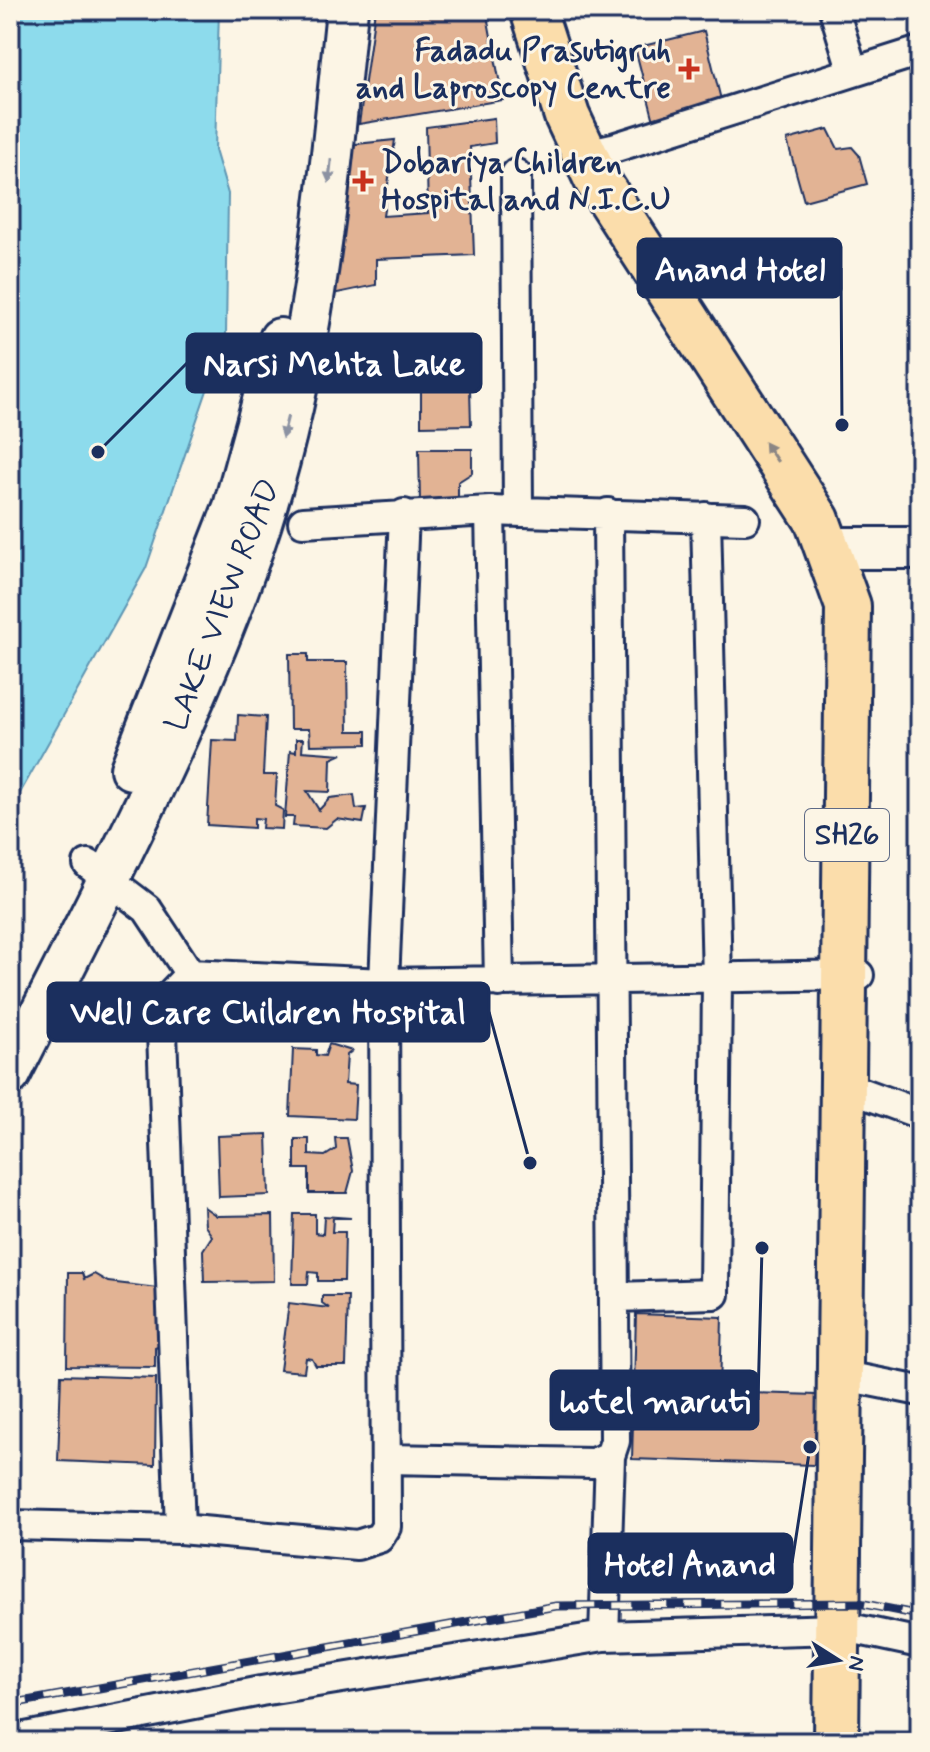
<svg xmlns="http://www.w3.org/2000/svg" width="930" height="1752" font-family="Mynerve,sans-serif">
	<rect width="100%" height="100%" fill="#fcf5e5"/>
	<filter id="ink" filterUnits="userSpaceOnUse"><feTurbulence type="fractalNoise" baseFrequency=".0125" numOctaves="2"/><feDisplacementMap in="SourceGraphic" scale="16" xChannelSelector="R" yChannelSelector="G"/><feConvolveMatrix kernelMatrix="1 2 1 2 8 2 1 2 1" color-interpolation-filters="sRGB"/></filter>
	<g filter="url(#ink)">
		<path fill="#8ddbec" stroke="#5f96b3" stroke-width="2" d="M10,10h209l-4,140 13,44 -2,141 -80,233 -136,243z"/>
		<path fill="#e2b394" stroke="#1b2f5e" stroke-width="2" d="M375,10h111l17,90 -144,24z
			M704,31l18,73 -68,17 -19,-73z
			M494,118l1,25 -25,4 4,108 -98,4v26l-53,11 24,-151 48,-5 -12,76 45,-3 -2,-86z
			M828,129l10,20 14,-2 7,8 8,29 -63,17 -17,-61z
			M421,389h49l1,36 -50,1z
			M419,449h53v24l-14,9v21h-38z
			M289,654h19v8h39l1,69h19v13l-57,1 -1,-16h-19z
			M238,715l28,2 -3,58h14l-2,31 8,4 -1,19 -20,-1 1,-9 -9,-1v10l-47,-3 5,-85 25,1z
			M296,739h7l-1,12 40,3 -11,5 -1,33 -23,-1 12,19 11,-12 24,-3 2,14 10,-1 -3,15 -26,-4 -11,9 -33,-2 1,-9h-9l5,-66 6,1z
			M329,1044l23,7 -5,4 -2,29 11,1 -2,34 -64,-3 3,-67 23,1v5l9,1z
			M267,1134l2,61 -50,2 -2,-61z
			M335,1138h12l6,33 -6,22h-38v-24h-14v-30h14v16l16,1 11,-7z
			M204,1207l13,9 56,-1 1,66 -70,1 -1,-32 9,-14 -7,-10z
			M294,1214h21v19l8,1 1,-18 27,2h-18l-1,14h13l-1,49h-26v-8l-9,-1 -1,12h-16z
			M68,1273h14l2,6 10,-5 14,8 59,7 -7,56 -5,2v20l-88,-1z
			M322,1296h26l-2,70h-30l-4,-7 -6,-1 -2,14 -24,-2 9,-67 40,5 -7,-5z
			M636,1314l86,3 -2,75 97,3 -3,70 -182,-6z
			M61,1375l95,3 -1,87 -97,-4z"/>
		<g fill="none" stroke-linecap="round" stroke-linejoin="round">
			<defs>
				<path id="street" d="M834,10l19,62
					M585,154l28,-6 307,-97
					M516,174l2,338
					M490,511l9,471
					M404,514l-20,469 2,544 -7,11 -22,7 -177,-16 -19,-525 29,-30 194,9 475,-8
					M303,522l187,-11 255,8
					M88,864l59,45 43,65
					M844,1086l76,28
					M615,1297l99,-3 3,-314 -11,-463
					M840,1375l80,16
					M387,1459l206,4 17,-7 5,-15 -7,-928
					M10,1525l170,4
					M859,1630l61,13
					M604,1636l6,-180
					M10,1740l251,-49 343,-55 234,-7"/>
				<path id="secondary" d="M829,548h91
					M131,769l103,-262 46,-168
					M10,1074c90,-179 189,-360 251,-551 54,-168 68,-339 86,-513"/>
				<path id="primary" d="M533,10l34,106 30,64 220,340 31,86 -12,1136"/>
			</defs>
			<use href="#street" stroke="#1b2f5e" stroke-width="34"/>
			<use href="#secondary" stroke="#1b2f5e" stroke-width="46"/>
			<use href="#primary" stroke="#1b2f5e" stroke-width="50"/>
			<use href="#street" stroke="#fcf5e5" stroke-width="28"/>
			<use href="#secondary" stroke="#fcf5e5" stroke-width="40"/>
			<use href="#primary" stroke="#fbddab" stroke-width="44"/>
			<defs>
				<path id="rail" d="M10,1704l546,-98 303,-3 61,12"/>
			</defs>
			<use href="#rail" stroke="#1b2f5e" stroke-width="9"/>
			<use href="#rail" stroke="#fcf5e5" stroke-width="6" stroke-dasharray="18" stroke-linecap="butt"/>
		</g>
		<defs><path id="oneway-solid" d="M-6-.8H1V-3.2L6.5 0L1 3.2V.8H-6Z" transform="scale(2)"/></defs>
		<g fill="#8c92a2">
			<use href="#oneway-solid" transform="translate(330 171) rotate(96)"/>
			<use href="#oneway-solid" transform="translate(285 427) rotate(104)"/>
		</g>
		<use fill="#8b8684" href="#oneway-solid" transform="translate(771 452) rotate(-124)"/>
	</g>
	<g fill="#c8321e" stroke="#fcf5e5" stroke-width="3">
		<path d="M685 57h8v8h8v8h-8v8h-8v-8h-8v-8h8z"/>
		<path d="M359 169h8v8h8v8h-8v8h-8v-8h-8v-8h8z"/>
	</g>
	<g text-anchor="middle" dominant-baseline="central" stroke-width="6" stroke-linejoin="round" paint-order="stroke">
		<rect fill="#fcf5e5" stroke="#5e6a86" stroke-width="2" x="805" y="809" width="84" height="52" rx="6"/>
		<g font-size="30" font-weight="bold" fill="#1b2f5e">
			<text x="847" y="835">SH26</text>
		</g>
		<g font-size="32" font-weight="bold" fill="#1b2f5e" stroke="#fcf5e5" text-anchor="end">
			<text x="671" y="51">Fadadu Prasutigruh<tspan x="671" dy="37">and Laproscopy Centre</tspan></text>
			<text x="381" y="163" text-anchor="start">Dobariya Children<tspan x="381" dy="37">Hospital and N.I.C.U</tspan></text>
		</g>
		<g font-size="32" fill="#1b2f5e" stroke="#fcf5e5">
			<text transform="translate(223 605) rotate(-69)">LAKE VIEW ROAD</text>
		</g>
	</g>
	<path fill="none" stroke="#1b2f5e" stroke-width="3" d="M842 425L841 268M98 452L187 363M530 1163L489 1012M762 1248L758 1400M810 1447L792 1563"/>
	<g fill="#1b2f5e" stroke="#fcf5e5" stroke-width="3">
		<circle cx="842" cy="425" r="8"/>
		<circle cx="98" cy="452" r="8"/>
		<circle cx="530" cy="1163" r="8"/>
		<circle cx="762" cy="1248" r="8"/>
		<circle cx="810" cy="1447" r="8"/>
	</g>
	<g fill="#1b2f5e" stroke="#1b2f5e" stroke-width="3">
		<rect x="638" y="239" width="203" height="58" rx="8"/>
		<rect x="187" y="334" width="294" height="58" rx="8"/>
		<rect x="48" y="983" width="441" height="58" rx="8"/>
		<rect x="551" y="1371" width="207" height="58" rx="8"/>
		<rect x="589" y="1534" width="203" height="58" rx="8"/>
	</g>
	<g font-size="34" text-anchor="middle" font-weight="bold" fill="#fff">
		<text x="740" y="280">Anand Hotel</text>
		<text x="334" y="375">Narsi Mehta Lake</text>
		<text x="268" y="1023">Well Care Children Hospital</text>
		<text x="655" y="1412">hotel maruti</text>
		<text x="690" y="1575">Hotel Anand</text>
	</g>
	<rect width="930" height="1752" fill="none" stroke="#fcf5e5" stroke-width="40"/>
	<rect x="20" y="20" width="890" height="1712" fill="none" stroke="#1b2f5e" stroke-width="3" filter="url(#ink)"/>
	<g transform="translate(838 1660) rotate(101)" stroke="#fcf5e5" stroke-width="6" paint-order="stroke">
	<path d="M0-6L14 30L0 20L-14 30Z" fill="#1b2f5e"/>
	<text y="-12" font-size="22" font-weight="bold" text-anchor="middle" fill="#1b2f5e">N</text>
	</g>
</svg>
